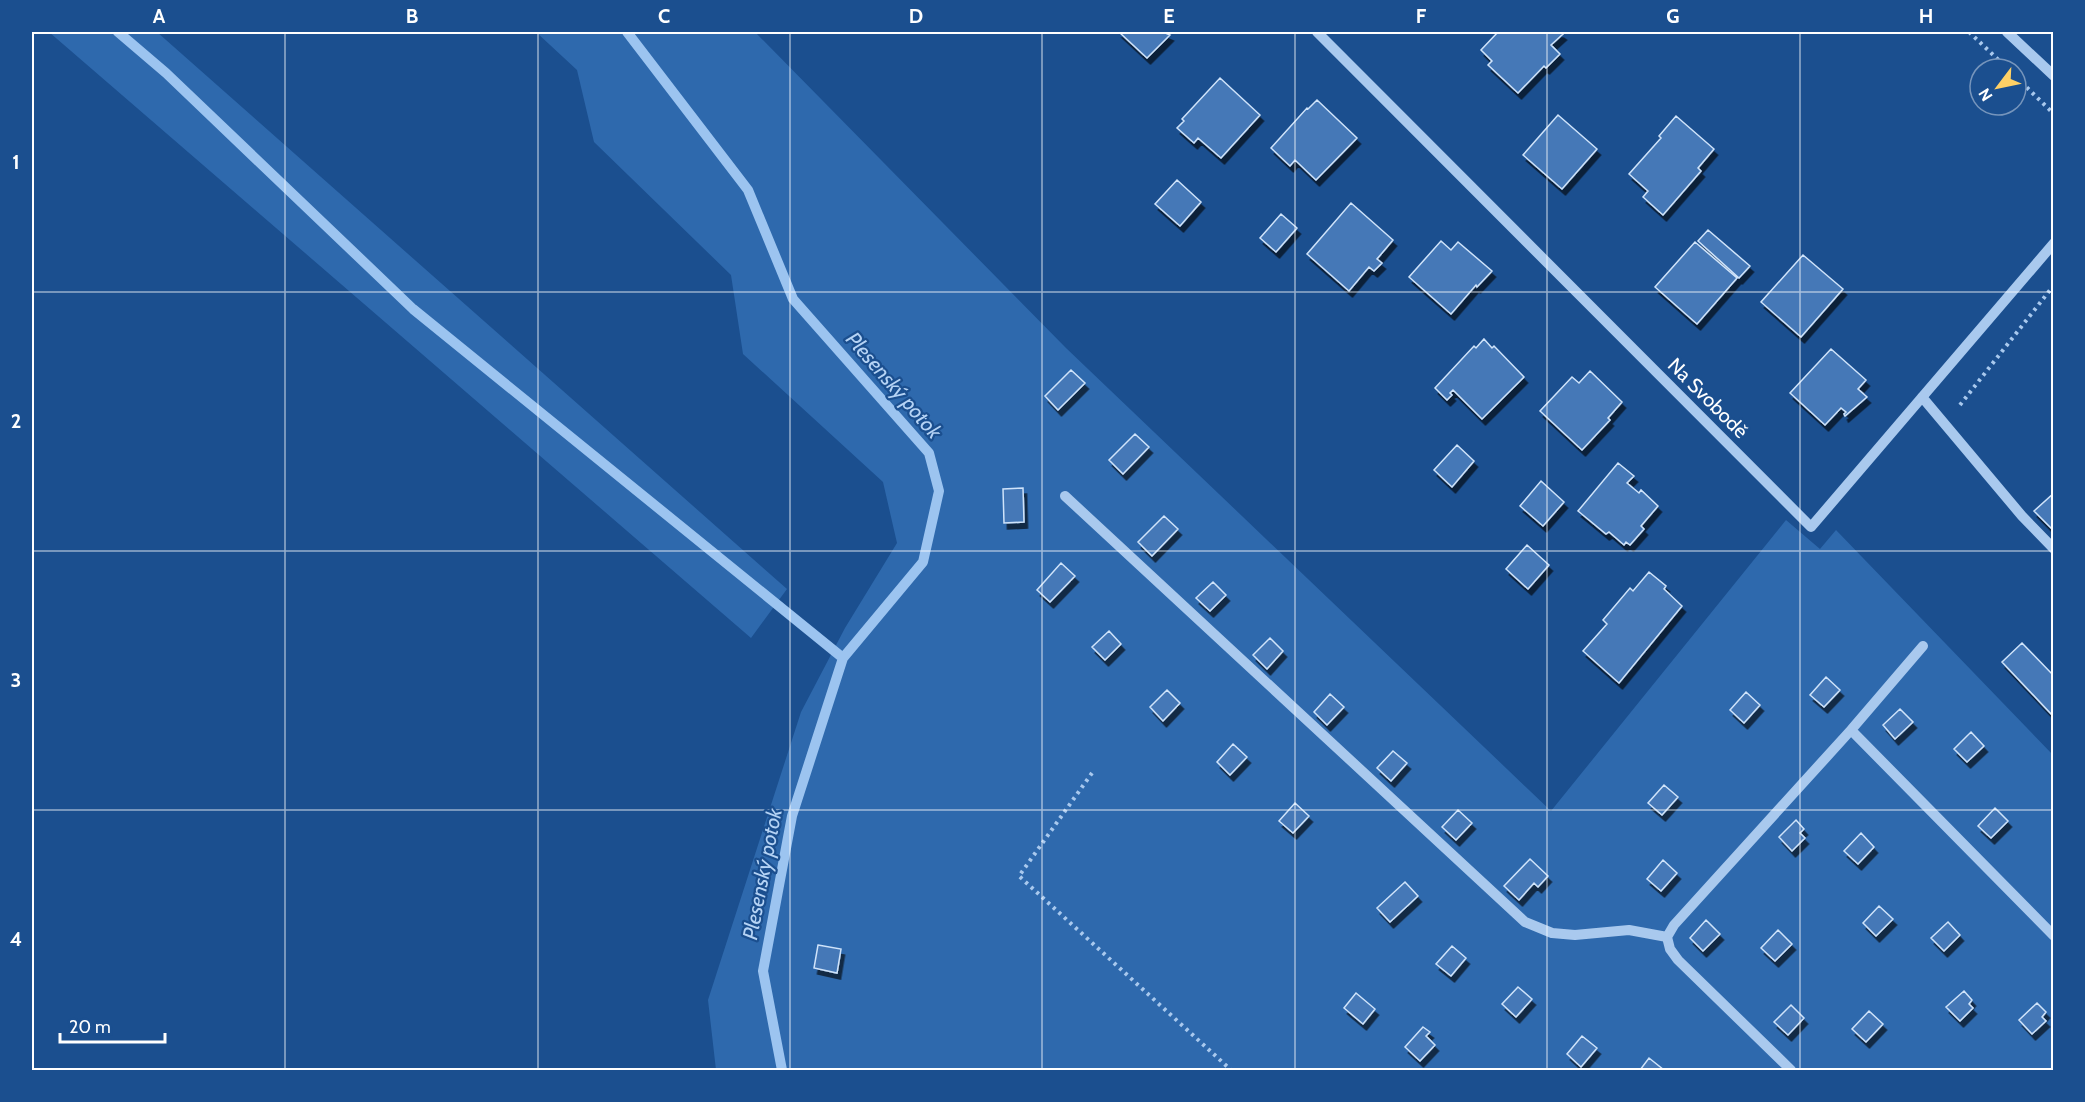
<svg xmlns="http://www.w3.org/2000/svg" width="2085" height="1102" font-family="Cabin,sans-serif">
	<defs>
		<filter id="shadow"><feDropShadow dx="3.5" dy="6" stdDeviation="0" flood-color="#0009"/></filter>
	</defs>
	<rect width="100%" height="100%" fill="#1b4f8f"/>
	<path fill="#2e69ad" d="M49,32h108l630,557 -36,49z
		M536,32h219l311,316 485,463 235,-291 34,29 16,-19 217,225v315h-1337l-8,-70 93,-288 44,-84 52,-85 -14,-61 -140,-128 -12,-79 -137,-133 -17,-72z"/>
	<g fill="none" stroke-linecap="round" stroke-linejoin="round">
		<path stroke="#9cc4f0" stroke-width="10" d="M118,32l48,41 247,236 430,349
			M627,32l121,158 45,109 136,154 10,38 -16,71 -80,96 -51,158 -29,155 19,99"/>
	</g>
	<path fill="#4478b7" stroke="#cfe3fa" stroke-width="1.5" filter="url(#shadow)" d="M1119,32h44l7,3 -23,23z
		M1498,32h62l3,2 -12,11 9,9 -14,14 -2,-2 -26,27 -30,-28 4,-4 -11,-11z
		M1220,78l40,37 -39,43 -23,-20 -4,5 -17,-15 7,-7 -2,-2z
		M1317,100l40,38 -41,42 -21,-20 -5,6 -19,-18 36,-40 1,1z
		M1558,115l39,34 -35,40 -39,-34z
		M1676,116l38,33 -16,19 3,3 -38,44 -20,-18 5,-6 -19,-17 32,-36 -2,-2z
		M1177,180l24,22 -21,24 -25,-22z
		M1351,203l42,37 -16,19 5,4 -8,8 -5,-4 -20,24 -42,-37z
		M1281,214l16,14 -21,24 -16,-14z
		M1708,230l42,36 -11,12 -41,-37z
		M1441,241l10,9 7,-8 34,29 -15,16 -1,-2 -25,29 -42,-37z
		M1695,242l42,36 -40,46 -42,-37z
		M1803,255l40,34 -42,48 -40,-35z
		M1484,339l8,9 2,-2 30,31 -42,42 -29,-29 -3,3 2,2 -5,5 -12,-12 39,-42 2,2z
		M1831,349l35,31 -8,9 9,8 -22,19 -1,-2 2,-2 -5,-4 -16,17 -35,-32z
		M1071,370l14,13 -27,27 -13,-14z
		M1590,371l32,31 -14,16 2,2 -28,30 -42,-39 32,-34 7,6z
		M1135,434l14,13 -26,27 -14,-14z
		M1457,445l17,16 -22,26 -18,-17z
		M1618,463l16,13 -7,7 12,10 2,-3 17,16 -17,20 3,3 -14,16 -4,-3 -2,3 -15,-13 -3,2 -28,-23z
		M1541,481l23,21 -21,24 -23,-20z
		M1023,488l1,34 -20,1 -1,-34z
		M2054,493v38l-20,-20z
		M1164,516l14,13 -26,27 -14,-14z
		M1527,545l22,20 -21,24 -22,-20z
		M1061,563l14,13 -25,26 -13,-12z
		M1649,572l17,14 -2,3 18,17 -63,77 -36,-32 24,-27 -4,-4 27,-32 3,3z
		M1213,582l13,13 -16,16 -14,-13z
		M1109,631l12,13 -16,16 -13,-13z
		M1270,638l13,13 -16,18 -14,-14z
		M2022,643l32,33v41l-52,-55z
		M1826,677l14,13 -16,17 -14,-12z
		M1167,690l13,13 -17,18 -13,-14z
		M1746,692l14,13 -16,18 -14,-13z
		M1330,694l14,13 -17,18 -13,-13z
		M1900,709l13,13 -18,17 -12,-14z
		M1971,732l13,14 -17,16 -13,-13z
		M1233,744l14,13 -17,18 -13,-13z
		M1393,751l14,12 -16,18 -14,-13z
		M1664,785l14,12 -16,18 -14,-12z
		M1295,803l14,13 -16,17 -14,-12z
		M1995,808l13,13 -17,17 -13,-12z
		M1458,810l14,13 -16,17 -14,-13z
		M1796,820l8,9 -4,4 5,5 -13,13 -13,-14z
		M1861,833l13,14 -16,17 -14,-13z
		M1530,859l18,17 -10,11 -4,-4 -15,17 -15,-14z
		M1663,860l14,13 -16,18 -14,-12z
		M1405,882l13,14 -28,26 -13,-14z
		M1879,906l14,13 -17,17 -13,-13z
		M1706,920l14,14 -17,17 -13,-13z
		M1948,922l12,13 -16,16 -13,-13z
		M1778,930l14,14 -17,17 -14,-13z
		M818,945l23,4 -4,24 -23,-5z
		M1452,946l14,12 -15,18 -15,-12z
		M1518,987l14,12 -16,18 -14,-13z
		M1964,991l8,9 -3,4 4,4 -13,13 -14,-14z
		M1356,993l19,16 -12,15 -19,-16z
		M2037,1003l9,9 -4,5 4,4 -14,13 -13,-14z
		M1791,1005l13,13 -16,17 -14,-13z
		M1869,1011l14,13 -17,18 -14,-13z
		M1423,1027l7,5 -4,4 9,9 -15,16 -15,-14z
		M1582,1036l15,12 -16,19 -14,-13z
		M1649,1058l15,12h-24z"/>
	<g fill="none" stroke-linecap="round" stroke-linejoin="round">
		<path stroke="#a9c9ee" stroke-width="4" stroke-dasharray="3 4.5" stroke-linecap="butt" d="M1969,32l39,37
			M2016,77l38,37
			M1960,405l94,-120
			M1092,773l-73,103 212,194"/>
		<path stroke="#a9c9ee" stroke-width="10" d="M1317,32l494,495 243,-284
			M2007,32l47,44
			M1922,397l100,119 32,33
			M1065,496l460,426 27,11 23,2 54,-5 38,7
			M1851,730l203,206
			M1791,1070l-113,-110 -8,-11 -3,-12 7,-12 177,-195 72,-84"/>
	</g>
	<path fill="none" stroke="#fff" stroke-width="1.5" stroke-opacity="0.55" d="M285,32v1038M538,32v1038M790,32v1038M1042,32v1038M1295,32v1038M1547,32v1038M1800,32v1038M32,292h2022M32,551h2022M32,810h2022"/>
	<g text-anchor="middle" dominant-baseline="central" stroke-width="4.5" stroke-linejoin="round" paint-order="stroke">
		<g font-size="20" fill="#fff" stroke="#1b4f8f">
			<text transform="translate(1708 398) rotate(45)">Na Svobodě</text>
		</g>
		<g font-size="21" font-style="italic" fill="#b5d3f5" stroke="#1b4f8f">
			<text transform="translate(894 385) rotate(49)">Plesenský potok</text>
			<text transform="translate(762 874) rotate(-79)">Plesenský potok</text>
		</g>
	</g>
	<rect width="2085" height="1102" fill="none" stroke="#1b4f8f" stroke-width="66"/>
	<g transform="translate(1998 87) rotate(238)"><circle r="28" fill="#1b4f8f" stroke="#7695bc" stroke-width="1.5"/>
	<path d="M0-4.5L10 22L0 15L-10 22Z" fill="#ffd166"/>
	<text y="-9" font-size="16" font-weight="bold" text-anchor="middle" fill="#ffffff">N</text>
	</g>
	<path d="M60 1033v9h105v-9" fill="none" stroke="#ffffff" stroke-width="3"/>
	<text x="69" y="1033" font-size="18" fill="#ffffff" stroke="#1b4f8f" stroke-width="4.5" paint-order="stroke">20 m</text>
	<rect x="33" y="33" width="2019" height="1036" fill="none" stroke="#fff" stroke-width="2"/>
	<g font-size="20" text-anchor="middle" font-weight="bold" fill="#fff">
		<text x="159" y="23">A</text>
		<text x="412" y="23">B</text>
		<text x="664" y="23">C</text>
		<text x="916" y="23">D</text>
		<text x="1169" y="23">E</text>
		<text x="1421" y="23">F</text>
		<text x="1673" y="23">G</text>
		<text x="1926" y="23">H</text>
		<text x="16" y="169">1</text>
		<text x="16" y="428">2</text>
		<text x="16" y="687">3</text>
		<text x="16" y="946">4</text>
	</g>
</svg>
